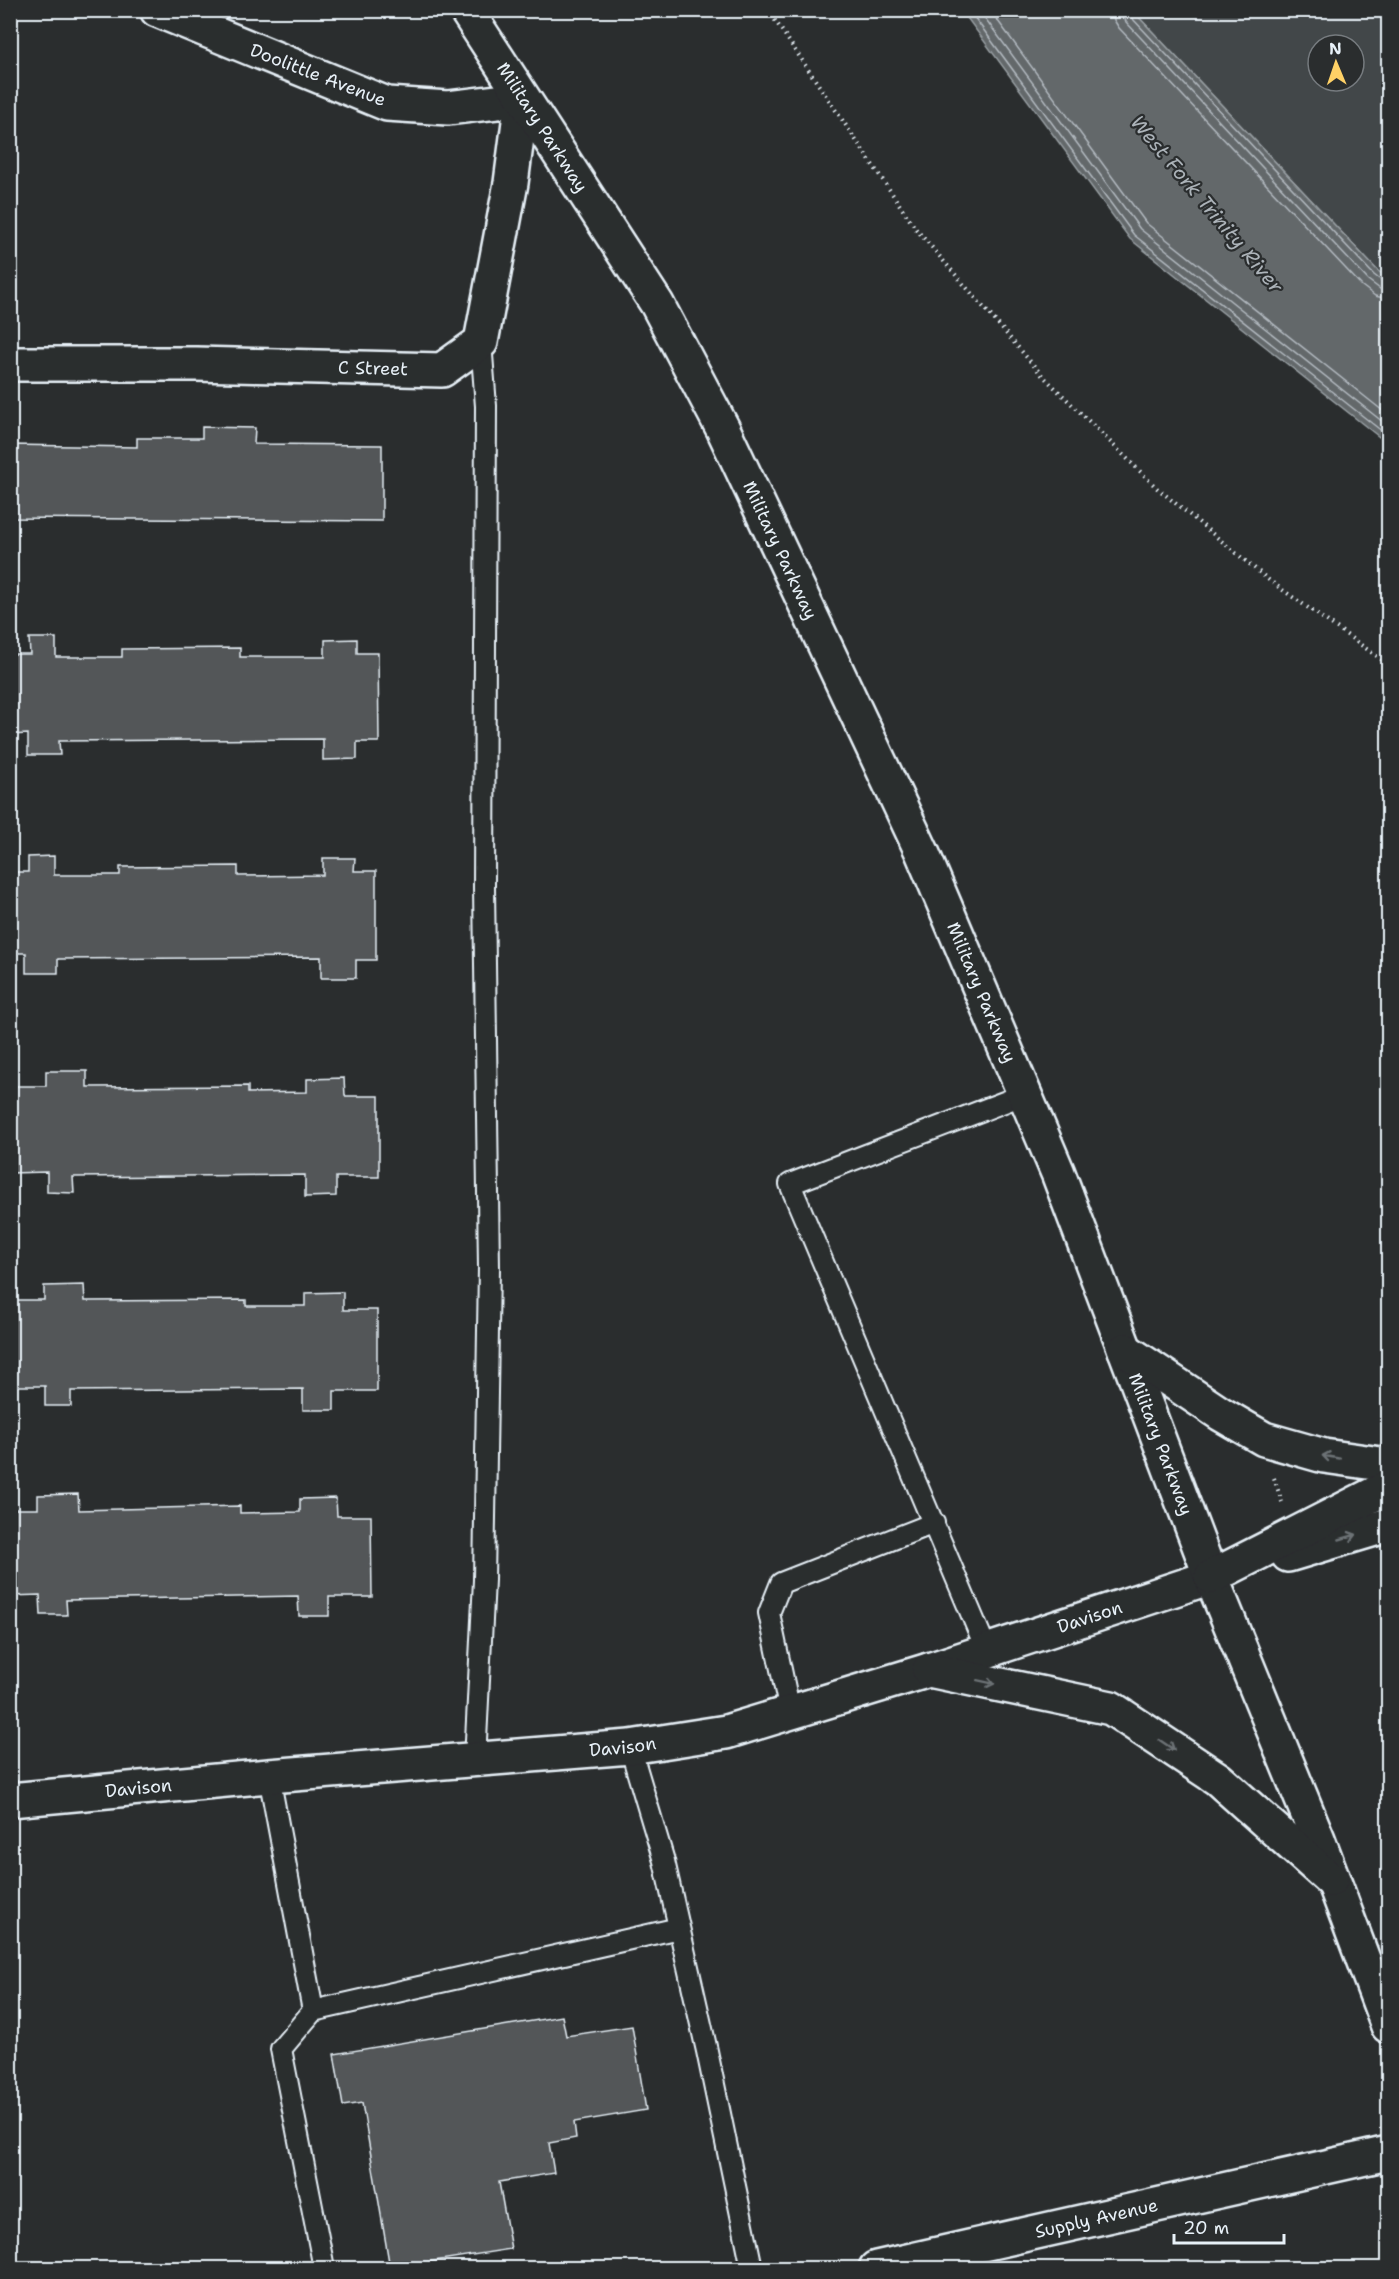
<svg xmlns="http://www.w3.org/2000/svg" width="1399" height="2279" font-family="'Shantell Sans',sans-serif">
	<rect width="100%" height="100%" fill="#2a2d2e"/>
	<filter id="ink" filterUnits="userSpaceOnUse"><feTurbulence type="fractalNoise" baseFrequency=".0167" numOctaves="2"/><feDisplacementMap in="SourceGraphic" scale="12" xChannelSelector="R" yChannelSelector="G"/><feConvolveMatrix kernelMatrix="1 2 1 2 8 2 1 2 1" color-interpolation-filters="sRGB"/></filter>
	<g filter="url(#ink)">
		<path fill="#424648" stroke="#959ca0" stroke-width="1.5" fill-rule="evenodd" d="M1133,11h255v267l-10,-7zM1318,45h36v36h-36z"/>
		<path fill="#63686b" stroke="#989fa3" stroke-width="1.5" d="M962,11h171l245,260 10,7v166l-258,-205z"/>
		<g fill="none" stroke-linecap="round" stroke-linejoin="round">
			<path stroke="#b3bac0" stroke-width="1.5" d="M969,10l165,225 254,201
				M979,10l161,219 248,197
				M990,10l156,213 242,192
				M1113,10l1,10 5,8 243,258 13,10 13,3
				M1122,10l4,12 242,258 12,9 8,1
				M1129,10l2,7 243,258 9,7 5,1"/>
		</g>
		<path fill="#535759" stroke="#e8f1f8" stroke-width="1.5" d="M202,427l53,1 -1,16 128,1v76l-372,-3v-73l127,2v-9h65z
			M29,638h27v19h66v-8l118,-1v9h85v-17l32,-1v14h21l1,89h-22v17l-34,1v-21l-264,2 1,14h-32v-21l-18,1v-81h20z
			M54,856v19h66v-8l118,-1v10l85,-1v-17h32l-1,13h22v89h-20v18h-35v-21l-263,2v14h-32v-20h-16v-81h18v-15z
			M46,1071h41v16l161,-1v7l59,-1v-13l37,-1 1,18h34v81h-43v19l-31,1v-22l-232,2 1,16 -27,-1v-20l-37,1v-87h36z
			M84,1285l1,16 161,-1v6h59v-13l38,-1v18h34v81h-43v19h-31v-21l-232,2v15h-26v-20h-35v-86h34v-14z
			M78,1494l1,16 161,-4v7l60,-1v-13l36,-1 1,18h34l1,81h-43v19h-30l-1,-20 -232,4 1,15h-26l-1,-20 -30,1v-87h28v-14z
			M562,2016l4,20 66,-10 14,84 -72,12 2,16 -27,5 5,30 -55,9 12,67 -121,19 -28,-165 -19,3 -9,-52z"/>
		<g fill="none" stroke-linecap="round" stroke-linejoin="round">
			<defs>
				<path id="lane" d="M987,1651l-197,-467 235,-90
					M790,1712l-21,-99 12,-30 153,-60
					M630,1747l34,114 43,190 45,217
					M475,1760l9,-180 5,-312 -5,-381 2,-481 -5,-64
					M269,1776l44,235
					M324,2268l-43,-219 32,-38 366,-83"/>
				<g id="street">
					<path id="s1" d="M10,364h186l246,6 39,-28 30,-159 11,-84 -74,9 -61,-4 -230,-94"/>
					<path id="s2" d="M10,1800l259,-24 361,-29 96,-15 203,-62 282,-93"/>
					<path id="s3" d="M876,2268l512,-115"/>
				</g>
				<g id="secondary">
					<path id="s4" d="M466,10l191,294 66,125 199,423 136,321 153,404 107,262 70,187"/>
					<path d="M1125,1350l96,64 43,25 60,17 64,9"/>
					<path d="M1288,1555l100,-30"/>
					<path d="M1211,1577l177,-90"/>
					<path d="M929,1670l182,38 107,71 113,101"/>
				</g>
			</defs>
			<use href="#lane" stroke="#e8f1f8" stroke-width="24"/>
			<use href="#street" stroke="#e8f1f8" stroke-width="38"/>
			<use href="#secondary" stroke="#e8f1f8" stroke-width="38"/>
			<path stroke="#e8f1f8" stroke-width="4" stroke-dasharray="1.5 4.5" stroke-linecap="butt" d="M768,10l148,219 126,146 115,113 113,93 118,83
				M1274,1478l8,24"/>
			<use href="#lane" stroke="#2a2d2e" stroke-width="20"/>
			<use href="#street" stroke="#2a2d2e" stroke-width="33"/>
			<use href="#secondary" stroke="#2a2d2e" stroke-width="33"/>
		</g>
		<defs><path id="oneway-shaft" d="M-6 0H5M1.5-3L5.5 0L1.5 3" fill="none" stroke-width="1.6" stroke-linecap="round" stroke-linejoin="round" transform="scale(1.5)"/></defs>
		<g stroke="#6c7275">
			<use href="#oneway-shaft" transform="translate(1331 1457) rotate(-170)"/>
			<use href="#oneway-shaft" transform="translate(1348 1537) rotate(-16)"/>
			<use href="#oneway-shaft" transform="translate(986 1682) rotate(12)"/>
			<use href="#oneway-shaft" transform="translate(1167 1745) rotate(34)"/>
		</g>
	</g>
	<g text-anchor="middle" dominant-baseline="central" stroke-width="4.5" stroke-linejoin="round" paint-order="stroke">
		<g font-size="18" fill="#e8f1f8" stroke="#2a2d2e">
			<text transform="translate(318 75) rotate(21)">Doolittle Avenue</text>
			<text stroke="none"><textPath href="#s4" startOffset="140">Military Parkway</textPath></text>
			<text stroke="none"><textPath href="#s1" startOffset="363">C Street</textPath></text>
			<text stroke="none"><textPath href="#s4" startOffset="626">Military Parkway</textPath></text>
			<text stroke="none"><textPath href="#s4" startOffset="1112">Military Parkway</textPath></text>
			<text stroke="none"><textPath href="#s4" startOffset="1598">Military Parkway</textPath></text>
			<text stroke="none"><textPath href="#s2" startOffset="1101">Davison</textPath></text>
			<text stroke="none"><textPath href="#s2" startOffset="615">Davison</textPath></text>
			<text stroke="none"><textPath href="#s2" startOffset="129">Davison</textPath></text>
			<text stroke="none"><textPath href="#s3" startOffset="226">Supply Avenue</textPath></text>
		</g>
		<g font-size="20" font-style="italic" fill="#acb3b9" stroke="#2a2d2e">
			<text transform="translate(1207 204) rotate(50)">West Fork Trinity River</text>
		</g>
	</g>
	<rect width="1399" height="2279" fill="none" stroke="#2a2d2e" stroke-width="36"/>
	<rect x="18" y="18" width="1363" height="2243" fill="none" stroke="#e8f1f8" stroke-width="2" filter="url(#ink)"/>
	<g transform="translate(1336 63) rotate(358)"><circle r="28" fill="#2a2d2e" stroke="#767b7f" stroke-width="1.5"/>
	<path d="M0-4.5L10 22L0 15L-10 22Z" fill="#ffd166"/>
	<text y="-9" font-size="16" font-weight="bold" text-anchor="middle" fill="#e8f1f8">N</text>
	</g>
	<path d="M1174 2234v9h110v-9" fill="none" stroke="#e8f1f8" stroke-width="3"/>
	<text x="1183" y="2234" font-size="18" fill="#e8f1f8" stroke="#2a2d2e" stroke-width="4.5" paint-order="stroke">20 m</text>
</svg>
